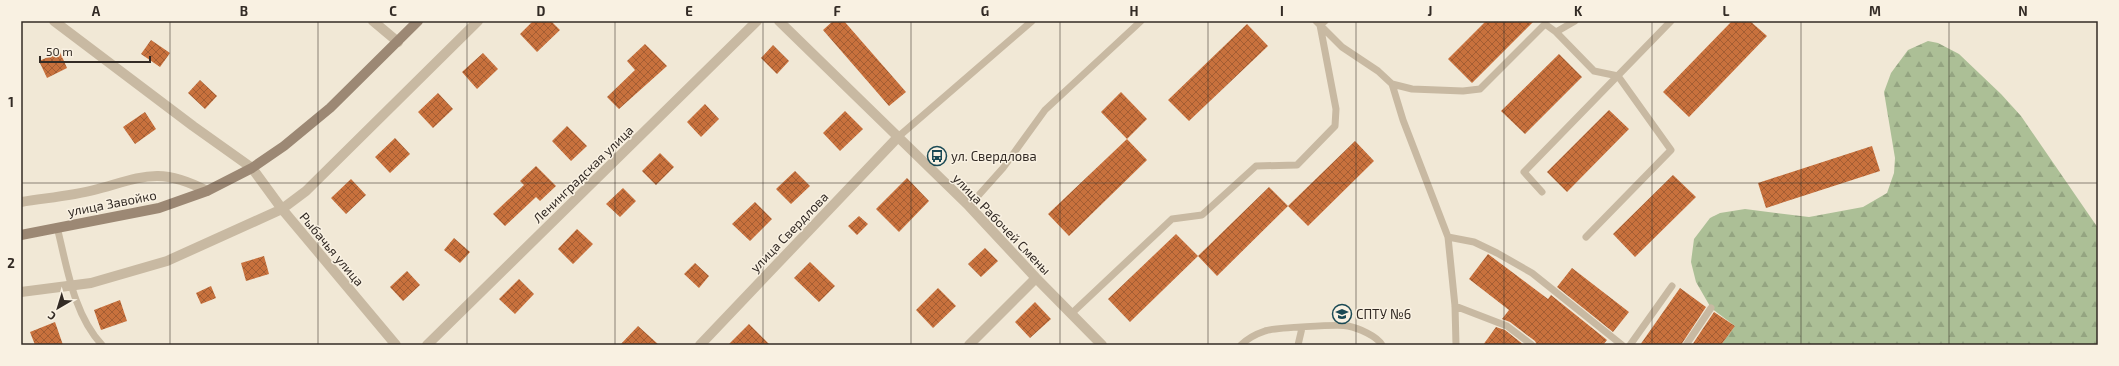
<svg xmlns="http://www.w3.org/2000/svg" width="2119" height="366" font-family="'Exo 2',sans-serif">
	<defs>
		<pattern id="forest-firs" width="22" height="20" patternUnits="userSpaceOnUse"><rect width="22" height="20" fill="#acbf96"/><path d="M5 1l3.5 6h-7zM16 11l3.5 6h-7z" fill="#94a481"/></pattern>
		<pattern id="building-cross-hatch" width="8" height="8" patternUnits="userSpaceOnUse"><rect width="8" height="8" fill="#c8713d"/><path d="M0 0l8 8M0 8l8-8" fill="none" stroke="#a35d33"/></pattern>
	</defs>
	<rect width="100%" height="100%" fill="#f1e8d6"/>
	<path fill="url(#forest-firs)" d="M1928,41l10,2 21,11 42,40 20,22 77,112v117h-377l14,-19 -24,-18 -15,-26 -5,-20 3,-23 16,-21 10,-5 25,-4 64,8 54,-10 24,-14 7,-20 1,-15 -11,-66 7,-19 17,-23z"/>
	<path fill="url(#building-cross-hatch)" d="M533,21h18l9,9 -23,22 -17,-18z
		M833,21h11l62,71 -17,14 -66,-76z
		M1486,21h48l-62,62 -24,-24z
		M1732,21h18l17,15 -78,81 -26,-25z
		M1247,24l21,22 -79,75 -21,-21z
		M151,40l19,13 -10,14 -19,-13z
		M645,44l22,22 -48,43 -12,-12 28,-27 -8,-9z
		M773,45l16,16 -12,13 -16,-16z
		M60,52l7,16 -20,10 -8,-17z
		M483,53l15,16 -21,20 -15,-17z
		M1559,54l23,23 -57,57 -24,-23z
		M200,80l17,16 -12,13 -17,-16z
		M1121,92l26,27 -20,20 -26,-27z
		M438,93l15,16 -20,19 -15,-16z
		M705,104l14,15 -18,18 -14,-15z
		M1609,110l20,19 -62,63 -20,-20z
		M845,111l18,18 -23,22 -17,-18z
		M145,112l11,17 -21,15 -12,-17z
		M567,126l20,20 -16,15 -19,-20z
		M395,138l15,16 -20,19 -15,-16z
		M1127,139l20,21 -78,76 -21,-22z
		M1355,141l19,20 -66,65 -20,-20z
		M1872,146l8,25 -114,37 -8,-25z
		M660,153l14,14 -18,18 -14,-14z
		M536,166l20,20 -16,15 -4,-4 -31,29 -12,-12 31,-29 -4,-4z
		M795,171l15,15 -19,18 -15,-15z
		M1673,175l23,22 -61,60 -22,-23z
		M907,178l22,23 -30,31 -23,-23z
		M351,179l15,16 -20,19 -15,-16z
		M1269,187l19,19 -71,70 -19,-20z
		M623,188l13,13 -16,16 -14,-13z
		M755,202l17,17 -22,22 -18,-17z
		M859,216l9,8 -11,11 -9,-9z
		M577,229l16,15 -20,20 -15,-15z
		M1176,234l22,22 -68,66 -22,-23z
		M454,238l16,14 -10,11 -16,-13z
		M985,248l13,13 -17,16 -13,-13z
		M1488,254l60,45 3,-4 56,45 -4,5h-66l-2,-4 -25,-19 -8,-3 7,-9 -40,-31z
		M264,256l5,18 -23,7 -5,-18z
		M810,262l25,24 -16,16 -25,-24z
		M695,263l14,13 -10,12 -15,-14z
		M1572,268l57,44 -16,20 -56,-45z
		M407,271l13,14 -17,16 -13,-14z
		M519,279l15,15 -19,20 -16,-15z
		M211,286l5,12 -15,6 -5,-11z
		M938,288l18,18 -23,22 -17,-18z
		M1680,288l26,19 -25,38h-41z
		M120,300l7,21 -26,9 -7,-20z
		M1035,302l16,17 -21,19 -15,-16z
		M1714,312l21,14 -14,19h-29z
		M55,322l8,23h-28l-5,-13z
		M749,324l21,21h-42z
		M638,326l21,19h-39z
		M1496,327l9,3 19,15h-41z"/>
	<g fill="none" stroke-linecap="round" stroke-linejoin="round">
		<path stroke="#c8b9a2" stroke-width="7" d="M1316,21l26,26 36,24 14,13 20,5 51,2 17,-2 65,-65 11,8
			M1575,21l-19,11 38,39 24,5 53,74 -85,87
			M1392,84l11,36 45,117 7,69 1,39
			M898,137l134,-116
			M1542,192l-18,-20 147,-151
			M969,206l34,-38 42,-58 96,-89
			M57,227c10,39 16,87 45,118
			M1448,237l26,5 23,11 35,20 90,72
			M1455,306l52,20 25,19
			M1071,314l101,-95 30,-4 54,-49 41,-1 38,-39 1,-17 -16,-84 5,-4
			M1241,345c6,-6 15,-11 24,-14 7,-3 74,-7 83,-5 10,2 29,10 34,19
			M1298,345l4,-17
			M1630,345l42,-59
			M1686,345l25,-37"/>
		<path stroke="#c8b9a2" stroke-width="10" d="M54,21l139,105 59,42 30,41 114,136
			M373,21l25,21
			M779,21l190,185 67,72 66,67
			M21,202c24,-4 50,-6 73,-12 49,-13 65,-24 113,1
			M21,292l70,-9 76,-22 115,-52 24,-18 172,-170
			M427,345l330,-324
			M700,345l198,-208
			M969,345l67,-67"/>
		<path stroke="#9c8874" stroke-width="10" d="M21,235l138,-27 48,-17 45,-23 32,-22 46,-38 88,-87"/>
	</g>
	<path fill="none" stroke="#332b25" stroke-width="1" stroke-opacity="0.55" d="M170,21v324M318,21v324M467,21v324M615,21v324M763,21v324M911,21v324M1060,21v324M1208,21v324M1356,21v324M1504,21v324M1652,21v324M1801,21v324M1949,21v324M21,183h2077"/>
	<defs>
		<symbol id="bus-ring" viewBox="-11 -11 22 22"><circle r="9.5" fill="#f9f1e2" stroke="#1a4954" stroke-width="1.5"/><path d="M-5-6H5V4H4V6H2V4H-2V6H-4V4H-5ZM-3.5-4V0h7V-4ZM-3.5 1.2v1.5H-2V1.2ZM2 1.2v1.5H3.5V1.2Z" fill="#1a4954"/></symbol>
		<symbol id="university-ring" viewBox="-11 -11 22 22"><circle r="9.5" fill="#f9f1e2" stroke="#1a4954" stroke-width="1.5"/><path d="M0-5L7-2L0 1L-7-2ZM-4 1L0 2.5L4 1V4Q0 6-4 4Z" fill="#1a4954"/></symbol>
	</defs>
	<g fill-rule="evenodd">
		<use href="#bus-ring" x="926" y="145" width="22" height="22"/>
		<use href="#university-ring" x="1331" y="303" width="22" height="22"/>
	</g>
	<g text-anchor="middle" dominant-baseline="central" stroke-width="3" stroke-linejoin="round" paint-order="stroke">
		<g font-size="13" fill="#332b25" stroke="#f9f1e2" text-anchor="start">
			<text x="951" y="156">ул. Свердлова</text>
			<text x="1356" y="314">СПТУ №6</text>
		</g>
		<g font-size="13" fill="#332b25" stroke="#f9f1e2">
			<text transform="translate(583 174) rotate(-44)">Ленинградская улица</text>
			<text transform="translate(112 203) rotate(-11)">улица Завойко</text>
			<text transform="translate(1002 224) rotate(46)">улица Рабочей Смены</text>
			<text transform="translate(789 232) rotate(-46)">улица Свердлова</text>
			<text transform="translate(332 249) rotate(50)">Рыбачья улица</text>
		</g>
	</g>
	<rect width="2119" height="366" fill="none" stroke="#f9f1e2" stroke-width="44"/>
	<g transform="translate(58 308) rotate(218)" stroke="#f9f1e2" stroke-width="3" paint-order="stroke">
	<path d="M0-3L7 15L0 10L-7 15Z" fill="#332b25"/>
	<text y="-6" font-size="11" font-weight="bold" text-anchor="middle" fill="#332b25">С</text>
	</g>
	<path d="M40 56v6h110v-6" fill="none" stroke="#332b25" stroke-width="2"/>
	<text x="46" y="56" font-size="12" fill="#332b25" stroke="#f9f1e2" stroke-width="3" paint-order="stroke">50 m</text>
	<rect x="22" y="22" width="2075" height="322" fill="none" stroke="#332b25" stroke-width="1.5"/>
	<g font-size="13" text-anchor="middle" font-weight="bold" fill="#332b25">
		<text x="96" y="16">A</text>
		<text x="244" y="16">B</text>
		<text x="393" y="16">C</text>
		<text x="541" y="16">D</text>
		<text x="689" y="16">E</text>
		<text x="837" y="16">F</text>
		<text x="985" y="16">G</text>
		<text x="1134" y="16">H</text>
		<text x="1282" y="16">I</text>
		<text x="1430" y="16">J</text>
		<text x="1578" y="16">K</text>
		<text x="1726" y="16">L</text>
		<text x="1875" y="16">M</text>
		<text x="2023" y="16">N</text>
		<text x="11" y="107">1</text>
		<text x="11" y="268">2</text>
	</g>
</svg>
